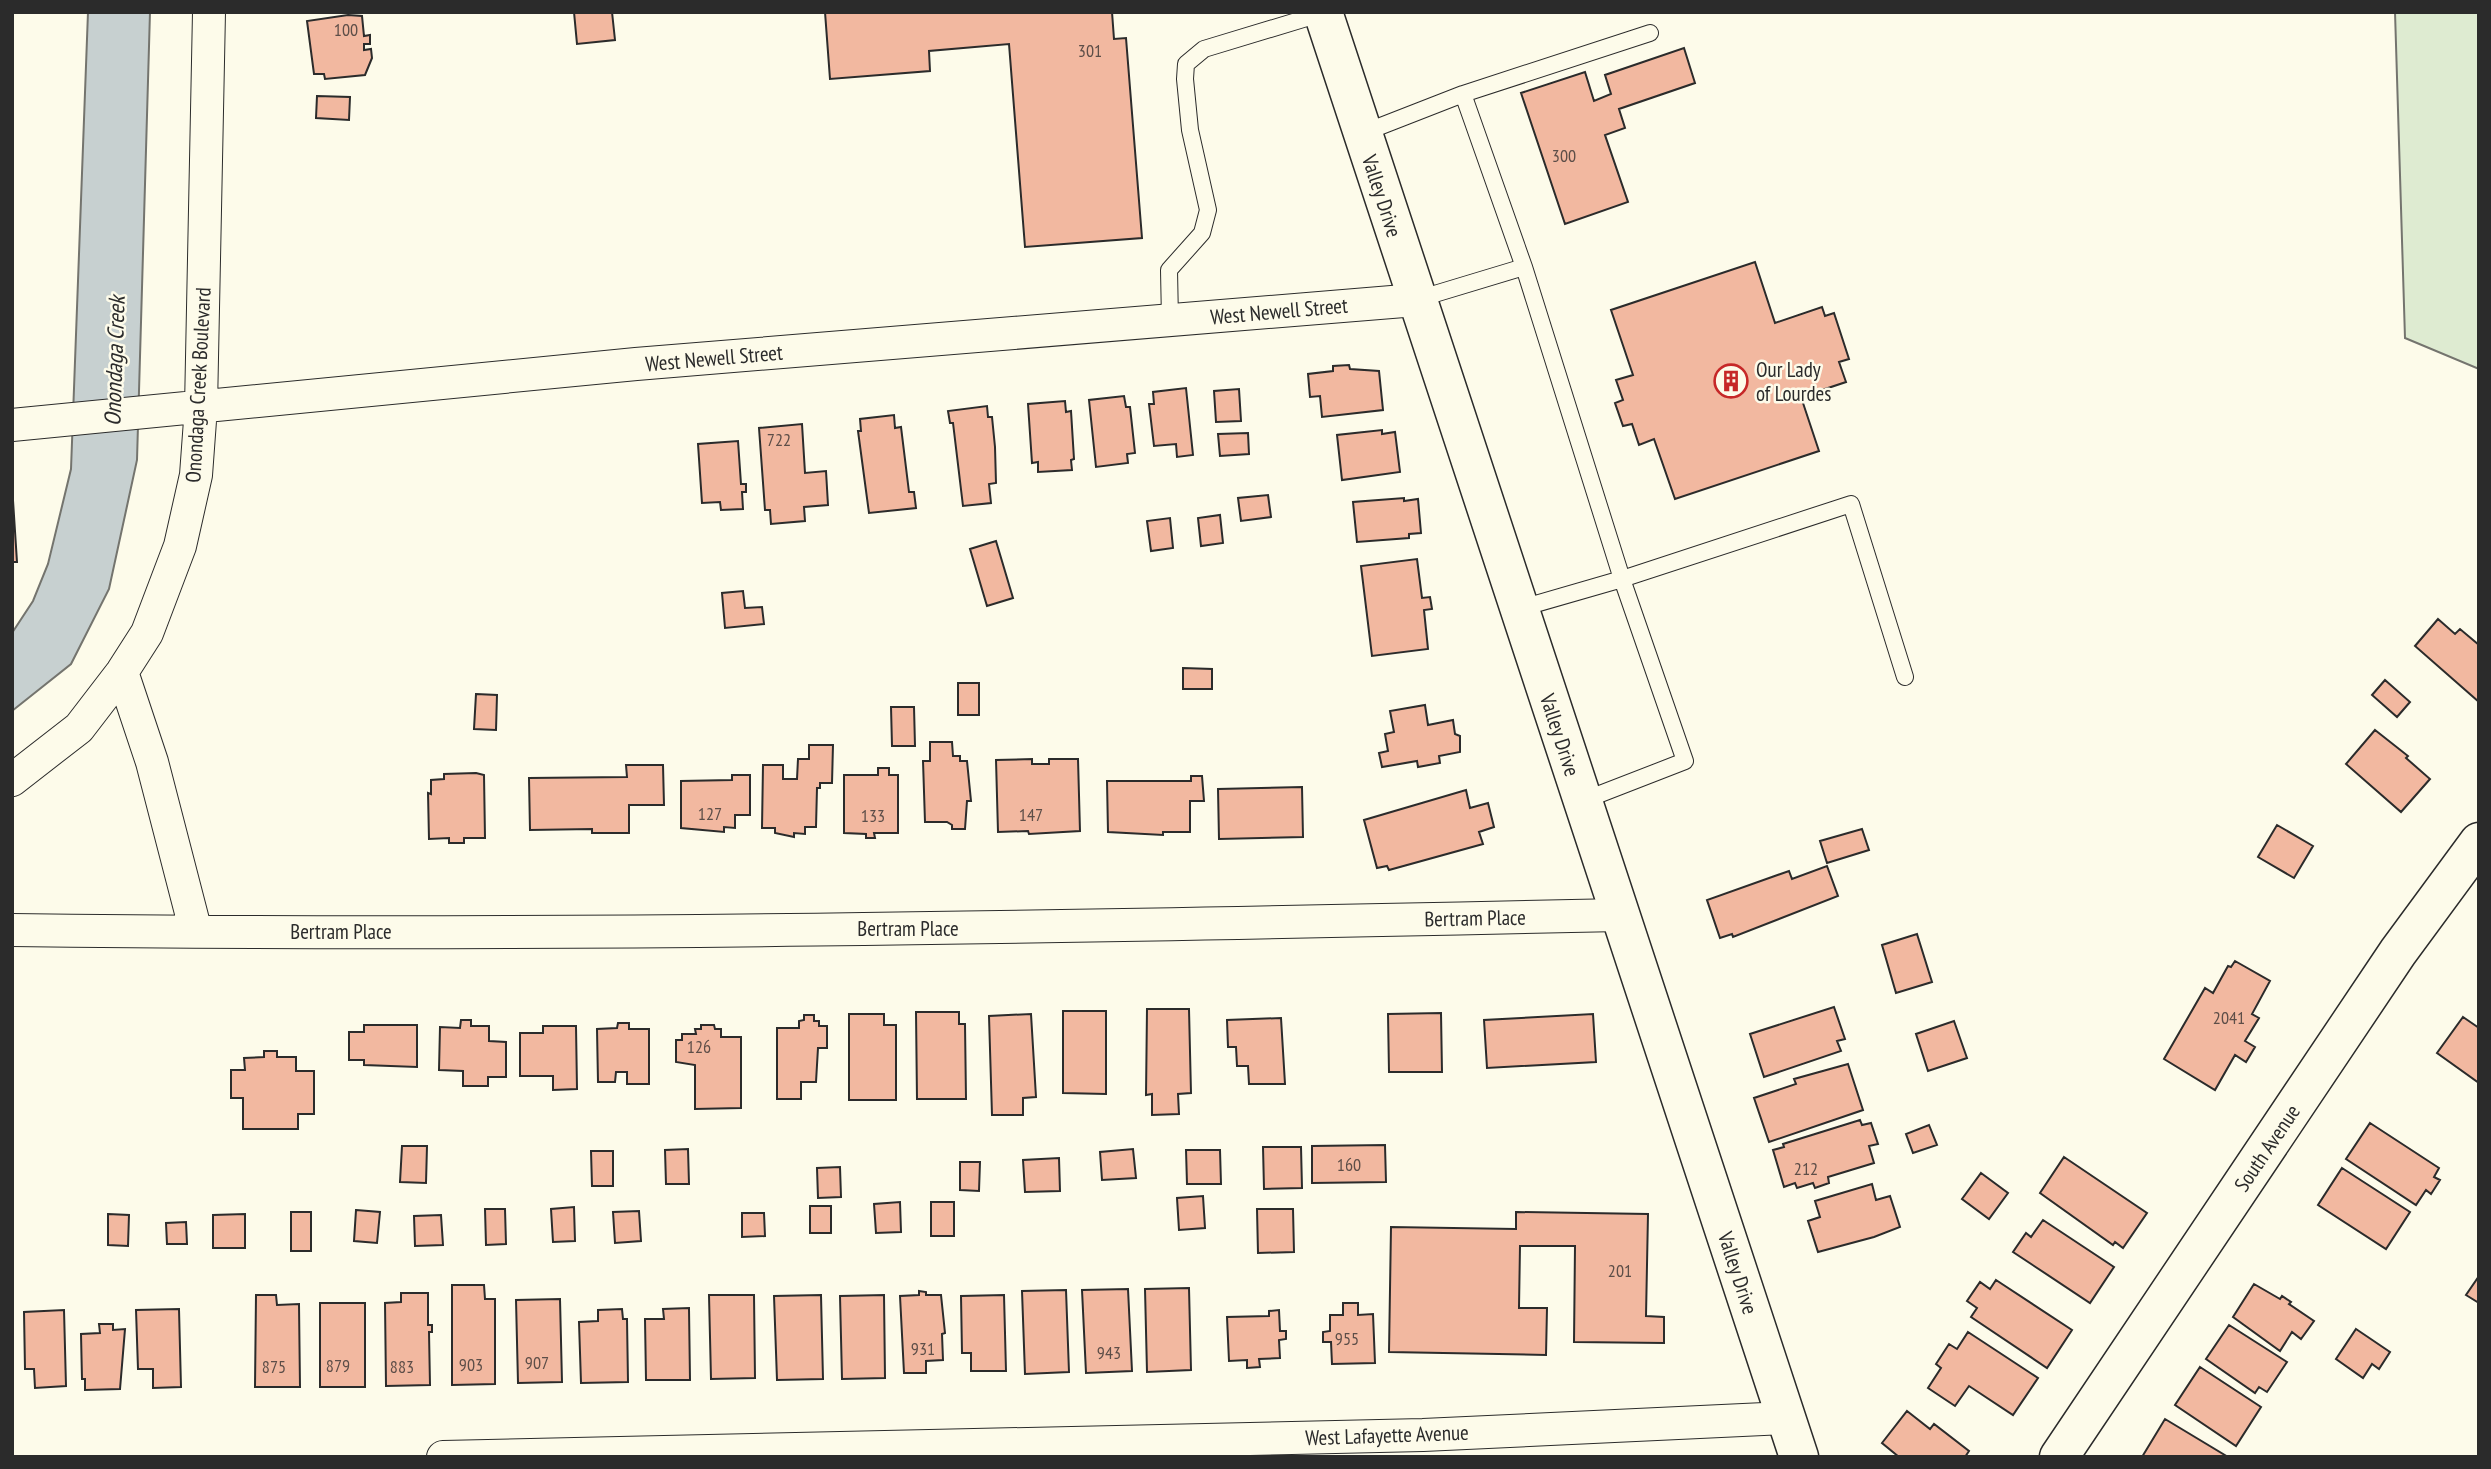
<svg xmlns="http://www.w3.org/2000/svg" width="2491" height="1469" font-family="'PT Sans Narrow',sans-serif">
	<rect width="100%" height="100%" fill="#fdfbea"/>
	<path fill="#deebd1" stroke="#74746e" stroke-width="2" d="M2395,12h84v357l-74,-31z"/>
	<path fill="#c7d0d0" stroke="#74746e" stroke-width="2" d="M88,12h62l-13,448 -28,129 -38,75 -59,47v-78l21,-32 15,-37 23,-95z"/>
	<path fill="#f2b8a0" stroke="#2b2b2b" stroke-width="2" d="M574,12h38l3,28 -38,4z
		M825,12h287l2,27 12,-1 16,200 -117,9 -16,-203 -80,7 1,20 -100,8z
		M348,15l14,1 2,20 6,-1v9h-6v6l7,-1 1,9 -7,17 -40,4 -1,-5h-10l-7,-53z
		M1684,48l11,35 -76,26 6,19 -20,7 23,67 -63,22 -44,-131 64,-21 9,29 17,-7 -6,-19z
		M317,96l33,1 -1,23 -33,-2z
		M1755,262l20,61 47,-16 3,9 9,-3 15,46 -10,3 7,20 -45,15 18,54 -144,48 -21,-60 -15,6 -7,-21 -9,2 -8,-23 8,-3 -7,-20 17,-5 -22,-65z
		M1349,365l1,4 29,2 4,39 -61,7 -2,-21 -10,1 -2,-23 25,-3v-5z
		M1186,388l7,67 -16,2 -1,-13 -22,2 -5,-42h5l-1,-12z
		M1239,389l2,32 -25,1 -2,-31z
		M1124,396l2,11h4l5,46 -8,1 1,9 -32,4 -7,-67z
		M1065,401l1,11 5,-1 3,48 -3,1 1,10 -34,2v-10l-6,1 -4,-59z
		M987,406l1,11h4l3,30 1,36 -7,1 2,19 -28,3 -10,-83h-3l-2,-12z
		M894,415l1,13 6,-1 8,65h5l2,16 -47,5 -11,-82h3l-1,-12z
		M802,424l3,49 21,-2 2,34 -24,2 1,14 -34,3 -1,-14h-5l-6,-82z
		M1382,430v4l13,-2 5,40 -58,8 -5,-45z
		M1248,433l1,21 -29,2 -2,-22z
		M738,441l3,43h5v8h-4l1,17 -22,1 -1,-8 -18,1 -4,-59z
		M12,485l5,77h-5z
		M1268,495l3,22 -30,4 -3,-23z
		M1404,498v3l14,-2 3,34 -12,1v4l-52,4 -4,-40z
		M1220,515l3,28 -22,3 -3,-28z
		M1170,518l3,30 -22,3 -4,-30z
		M996,541l17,57 -26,8 -17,-57z
		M1417,559l5,39 8,-1 2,12 -8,1 4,39 -56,7 -11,-90z
		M743,591l2,17 17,-1 2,17 -39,4 -3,-35z
		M2438,619l17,15 5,-5 19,16v57l-64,-56z
		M1183,668l29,1v20h-29z
		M2385,680l25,22 -13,15 -25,-22z
		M958,683h21v32h-21z
		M476,694l21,1 -1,35 -22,-1z
		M1425,705l3,20 25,-5 2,14 5,2v16l-21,4 1,7 -22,4 -1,-6 -35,6 -3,-14 9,-2 -3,-17 9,-2 -4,-21z
		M891,707h23l1,39h-23z
		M2375,730l33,26 -2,2 24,21 -29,33 -55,-48z
		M930,742h22l1,14h7v5h7l4,40h-4l-2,28h-13v-4l-5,-3h-22l-2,-61h7z
		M809,745h24l-1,38h-12v5h-3l-1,39h-11v7l-11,-1v4l-19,-4v-5h-13l1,-63h20v14h14l1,-20h11z
		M1032,759v5h17v-5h29l2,72 -51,3 -1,-3 -30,1 -2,-72z
		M626,765h37l1,40h-35v28h-37v-4l-62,1 -1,-52 98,-1z
		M878,768h11v7h9v58h-24l1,5h-9v-4l-22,-1v-58h34z
		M476,773l8,2 1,63h-21v5h-15v-5l-20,1 -1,-46 3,1v-14l13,-1v-5z
		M732,775h18v40h-15v13l-11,-1v5l-43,-4v-47l51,-1z
		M1191,776h11l2,25h-14v31h-27v3l-55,-3 -1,-51h84z
		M1302,787l1,50 -84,2 -1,-50z
		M1466,790l4,18 18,-5 6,24 -15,5 4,12 -94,26 -2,-4 -10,2 -13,-48z
		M2277,825l36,21 -19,32 -36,-21z
		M1862,829l7,21 -42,13 -7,-22z
		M1827,866l11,30 -105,41 -1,-3 -12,4 -13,-38 82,-29 3,8z
		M1917,934l15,48 -36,11 -14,-48z
		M2235,961l35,20 -18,33 7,4 -14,23 10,6 -9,15 -11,-7 -20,35 -51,-31 41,-71 8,5 15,-27 3,1z
		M1834,1007l11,32 -8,2 4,10 -77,26 -14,-43z
		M1147,1009h42l2,84 -13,1 1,20 -27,1v-21l-6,1z
		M1063,1011h43v83l-43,-1z
		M916,1012h43v12h6l1,75h-49z
		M1441,1013l1,59h-53l-1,-58z
		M849,1014h35v11h12v75h-47z
		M1031,1014l5,83 -13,1v17h-31l-3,-99z
		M1593,1014l3,48 -109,6 -3,-48z
		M804,1015h10v6h5v5h8v22h-9l-2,34h-15v17h-24v-71h22v-7l5,-1z
		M2463,1017l16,11v55l-42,-30z
		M1281,1018l4,66h-36l-1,-18h-11l-1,-19h-8l-1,-27z
		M461,1020h10v6h18v15l17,1v35h-18v9h-25v-15l-24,-1 1,-43 20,1z
		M1954,1021l13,37 -39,13 -12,-37z
		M618,1023h11v6h20v55h-22v-12h-11l-1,10h-17l-1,-53 20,-1z
		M364,1025h53v42l-53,-2v-5h-15v-28h15z
		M701,1025h13l1,4h6v8h20v71l-46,1v-44l-19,-3v-22h6v-6h14l-1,-5h6z
		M543,1026h33l1,63 -24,1v-14h-33v-43h23z
		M264,1051h13v6h19v14h18v43h-16v15h-55v-31h-12v-28h14l-1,-12 20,-1z
		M1848,1064l15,46 -94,32 -15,-44 42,-14 -2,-5z
		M1860,1120l2,5 9,-2 7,21 -9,2 5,17 -46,14 1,6 -14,5 -2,-5 -16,5 -2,-5 -11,4 -11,-37 11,-3 -1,-3z
		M2370,1123l69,45 -5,9 6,3 -9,14 -5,-4 -10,15 -70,-46z
		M1929,1125l8,20 -24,8 -7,-19z
		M1385,1145l1,37 -74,1v-37z
		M402,1146h25l-1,37 -26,-1z
		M1263,1147h38l1,41 -38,1z
		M688,1149l1,35h-23l-1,-34z
		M1133,1149l3,29 -34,2 -2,-28z
		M1186,1150h34l1,34h-34z
		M591,1151h22v35h-21z
		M2064,1157l83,56 -24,35 -8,-6 -2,3 -73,-52z
		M1059,1158l1,33 -35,1 -2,-32z
		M960,1162h20l-1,29 -19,-1z
		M840,1167l1,30 -23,1 -1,-30z
		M2342,1168l68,44 -24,37 -68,-44z
		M1981,1173l27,20 -19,26 -27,-20z
		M1872,1184l4,16 14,-4 10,31 -26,10 -56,15 -10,-31 12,-4 -5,-16z
		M1203,1196l2,32 -26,2 -2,-32z
		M900,1202l1,30 -25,1 -2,-29z
		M931,1202h23v34h-23z
		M810,1206h21v27h-21z
		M574,1207l1,34 -22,1 -2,-33z
		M485,1209h20l1,35 -20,1z
		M1257,1209h36l1,43 -36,1z
		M356,1210l24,2 -3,31 -23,-2z
		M639,1211l2,30 -26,2 -2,-31z
		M291,1212h20v39h-20z
		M1516,1212l132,2 -2,102 18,1v26l-90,-1 1,-96h-55l-1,62h28l-1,47 -157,-3 2,-125 125,2z
		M742,1213h22l1,23 -23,1z
		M108,1214l21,1 -1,31 -20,-1z
		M245,1214v34h-32v-33z
		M441,1215l2,30 -28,1 -1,-30z
		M2043,1220l71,47 -24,36 -77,-51 13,-19 5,4z
		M186,1222l1,22h-20l-1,-21z
		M2479,1276v27l-13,-8z
		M1996,1280l76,50 -25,38 -76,-51 6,-9 -10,-7 13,-19 10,7z
		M2254,1284l26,15 2,-3 9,6 -2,2 25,17 -13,18 -9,-7 -12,19 -47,-34z
		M452,1285h32l1,14h10v85l-43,1z
		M1189,1288l2,82 -44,2 -2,-83z
		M1128,1289l4,82 -46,2 -4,-83z
		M1066,1290l3,82 -44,2 -3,-83z
		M919,1291l7,1v3h15l4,38 -3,1 1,26 -17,1v12h-22l-4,-77 19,-1z
		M401,1293h27v32h4v7h-3l1,53 -44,1 -1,-83 16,-1z
		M256,1295h20l1,10 22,-1 1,83h-45z
		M709,1295h45l1,83 -44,1z
		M821,1295l2,84 -46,1 -3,-84z
		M884,1295l1,83 -43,1 -2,-83z
		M1004,1295l2,76h-35v-18h-9l-1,-57z
		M560,1299l2,83 -44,1 -2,-83z
		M320,1303h45v84h-45z
		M1343,1303h15v12l15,-1 2,49 -43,1 -1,-22h-8v-10l7,-1v-16h13z
		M689,1308l1,72h-44l-1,-61h19l-1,-10z
		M179,1309l2,78 -28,1v-19h-15l-2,-59z
		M622,1309l1,10h4l1,63 -47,1 -2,-61 19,-1v-11z
		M64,1310l2,76 -31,2 -1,-19h-9l-1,-57z
		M1279,1310l1,21h6v8l-7,1 1,18 -21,1 1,8 -13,1v-8l-18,1 -2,-44 42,-1v-5z
		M99,1324h14v6l12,-1 -5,60 -35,1v-11h-3l-1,-45 19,-1z
		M2229,1325l58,37 -20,30 -8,-5 -4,6 -49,-34z
		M2356,1329l34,23 -11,17 -7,-5 -9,14 -27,-19z
		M1968,1332l70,46 -25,37 -44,-29 -14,20 -27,-18 13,-20 -5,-4 13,-20 8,5z
		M2200,1367l61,40 -25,39 -61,-41z
		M1907,1411l23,18 4,-5 35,27 -4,6h-66l-17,-14z
		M2165,1419l63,38h-86z"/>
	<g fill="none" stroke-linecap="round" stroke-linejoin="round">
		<defs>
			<path id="lane" d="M1463,94l187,-61
				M1363,133l100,-39 61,173
				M1418,299l106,-32 98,312 229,-75 54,173
				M1170,320l-1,-50 33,-37 6,-23 -18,-80 -5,-51 1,-15 18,-15 119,-36
				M1518,609l104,-30 63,182 -103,40"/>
			<path id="street" d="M12,425l624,-61 780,-64
				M122,672l30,90 44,170
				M12,780l67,-52 43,-56 25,-39 33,-87 16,-71 5,-68 8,-395
				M12,930c536,7 1072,-3 1608,-15
				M443,1457l980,-22 362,-17"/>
			<path id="secondary" d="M1323,12l476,1445"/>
			<path id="primary" d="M2059,1457l339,-505 81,-110"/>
		</defs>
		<use href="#lane" stroke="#2b2b2b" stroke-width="18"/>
		<use href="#street" stroke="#2b2b2b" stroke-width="34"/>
		<use href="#secondary" stroke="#2b2b2b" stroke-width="41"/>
		<use href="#primary" stroke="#2b2b2b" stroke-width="41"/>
		<use href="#lane" stroke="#fdfbea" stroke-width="16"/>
		<use href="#street" stroke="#fdfbea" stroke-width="32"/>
		<use href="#secondary" stroke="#fdfbea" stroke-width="38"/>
		<use href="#primary" stroke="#fdfbea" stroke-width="38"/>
	</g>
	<defs>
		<symbol id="building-ring" viewBox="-11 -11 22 22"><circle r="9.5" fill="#fdfbea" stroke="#c62828" stroke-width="1.5"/><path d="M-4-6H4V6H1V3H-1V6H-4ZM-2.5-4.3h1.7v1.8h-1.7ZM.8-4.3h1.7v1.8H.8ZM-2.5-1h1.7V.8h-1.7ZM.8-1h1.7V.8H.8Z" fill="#c62828"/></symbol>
	</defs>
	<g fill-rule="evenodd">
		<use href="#building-ring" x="1712" y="362" width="38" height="38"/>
	</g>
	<g text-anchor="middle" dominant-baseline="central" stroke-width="5" stroke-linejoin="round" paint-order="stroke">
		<g font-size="18" fill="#5d4e48">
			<text x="346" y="29">100</text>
			<text x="1090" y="50">301</text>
			<text x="1564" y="155">300</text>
			<text x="779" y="439">722</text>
			<text x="710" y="813">127</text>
			<text x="1031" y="814">147</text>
			<text x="873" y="815">133</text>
			<text x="2229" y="1017">2041</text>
			<text x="699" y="1046">126</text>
			<text x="1349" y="1164">160</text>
			<text x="1806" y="1168">212</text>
			<text x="1620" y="1270">201</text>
			<text x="1347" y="1338">955</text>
			<text x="923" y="1348">931</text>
			<text x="1109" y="1352">943</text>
			<text x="537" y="1362">907</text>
			<text x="471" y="1364">903</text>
			<text x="338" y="1365">879</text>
			<text x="274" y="1366">875</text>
			<text x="402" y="1366">883</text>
		</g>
		<g font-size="21" fill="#2b2b2b" stroke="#fdfbea">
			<text transform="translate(1382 196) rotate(72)">Valley Drive</text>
			<text transform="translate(1279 311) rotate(-5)">West Newell Street</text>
			<text transform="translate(714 358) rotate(-5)">West Newell Street</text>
			<text transform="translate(198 385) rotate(-87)">Onondaga Creek Boulevard</text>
			<text transform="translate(1560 735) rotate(72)">Valley Drive</text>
			<text transform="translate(1475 918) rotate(-1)">Bertram Place</text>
			<text x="908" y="928">Bertram Place</text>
			<text x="341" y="931">Bertram Place</text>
			<text transform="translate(2267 1148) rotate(-56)">South Avenue</text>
			<text transform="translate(1738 1273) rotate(72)">Valley Drive</text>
			<text transform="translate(1387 1435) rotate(-2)">West Lafayette Avenue</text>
		</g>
		<g font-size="21" fill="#2b2b2b" stroke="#fdfbea" text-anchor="start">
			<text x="1756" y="369">Our Lady<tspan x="1756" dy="24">of Lourdes</tspan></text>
		</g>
		<g font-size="23" font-style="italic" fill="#2b2b2b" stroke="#fdfbea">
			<text transform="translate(114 361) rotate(-88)">Onondaga Creek</text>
		</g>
	</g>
	<rect width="2491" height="1469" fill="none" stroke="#2b2b2b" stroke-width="28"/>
</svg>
